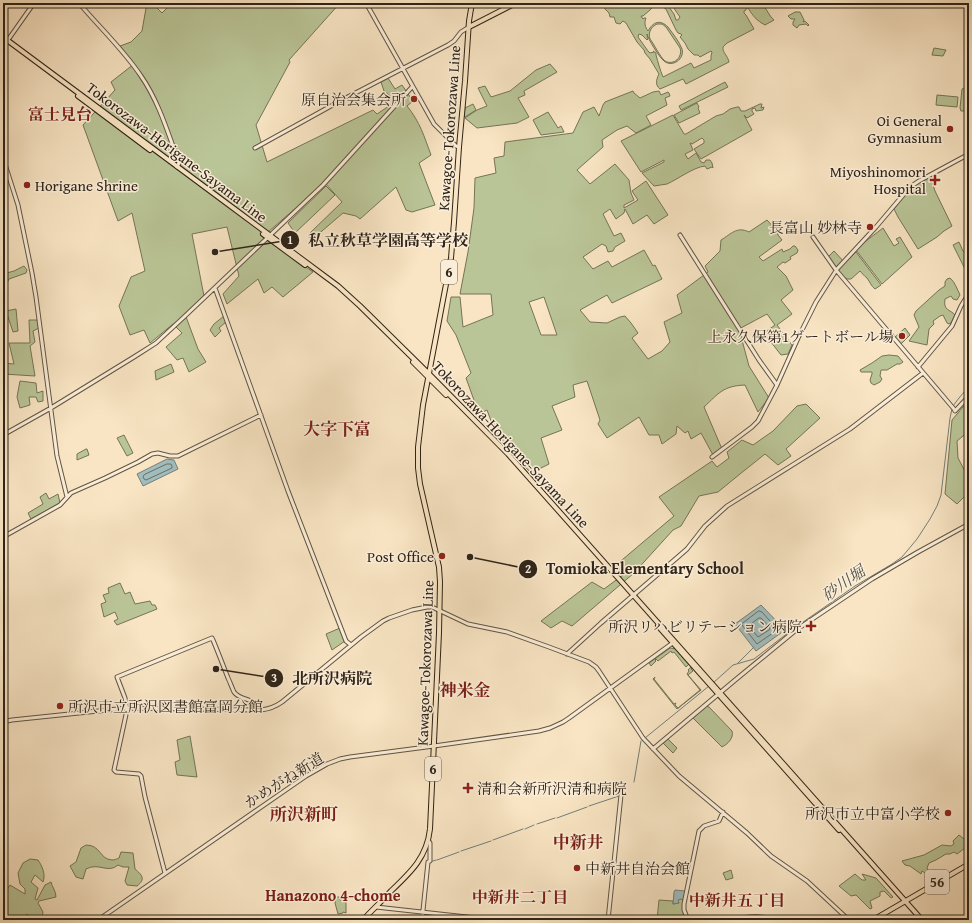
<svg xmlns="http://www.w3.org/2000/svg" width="972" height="923" font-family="'Gentium Book Plus','Noto Serif JP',serif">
	<rect width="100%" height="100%" fill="#f9e5c4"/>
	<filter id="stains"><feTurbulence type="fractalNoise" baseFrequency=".005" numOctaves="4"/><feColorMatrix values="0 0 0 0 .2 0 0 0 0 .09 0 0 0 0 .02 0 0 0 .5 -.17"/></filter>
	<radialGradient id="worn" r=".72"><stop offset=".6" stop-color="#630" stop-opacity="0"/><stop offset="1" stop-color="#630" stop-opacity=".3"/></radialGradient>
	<path fill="#bac597" stroke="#747457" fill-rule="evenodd" d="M149,3h3l10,10 10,-10h168l-51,57 1,2 -34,63 11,37 106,-52 4,4 15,-10 -3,-9 -5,-4 -3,-9 7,-4 7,11 7,-4 11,16 -6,5c13,16 17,30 24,49l-12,8 16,42 -23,7 -6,-2 -10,-23 -36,32 -4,-3 -13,-3 -28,24 -5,-4 32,-31 -17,-19 -57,49 -4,6 49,34 -30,25 -11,-10 -8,6 -6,-14 -31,25 -4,-10 16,-18 -12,-49 -35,7 12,62 -19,18 13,35 8,13 -17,10 -6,-14 -6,2 -11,-13 16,-14 -9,-9 -23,19 -6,-13 -14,5 -11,-29 12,-29 14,-6 -13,-58 -14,8 -35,-96 32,-35 -4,-8 23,-18 -14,-18 11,-4 11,-11 4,-23z
		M603,3h53l-6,7 -7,6h-2l2,3 1,-1h2c-2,5 -1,9 2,13 5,-9 12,-12 20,-4 5,7 11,14 14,22 3,10 -10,19 -18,12 -5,-4 -16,-22 -17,-27v1l1,4 -1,1 -5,-5 -3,-1 -1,3 10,14 2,2 4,-1 -1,-1 3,2v2c2,7 4,15 7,22l28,-14 3,5 17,-8v-4l1,-4 -1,-1 -11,6 -2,-2h-4l-6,-6 -3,-6 -5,-6 2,-2 -1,-1 -3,-1 -2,-3 -10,-21 -3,-2 -4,-4h7l8,11 2,6h2l2,-3c-3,-4 -7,-10 -9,-14h91l9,14 3,3 -9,5c-9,-5 -12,-9 -17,-17h-2v2l-2,1v2l2,2 8,14 -27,14 -4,4c-1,5 5,9 6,15l-43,22 -3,-5 -23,10c-5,-4 -4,-9 -1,-15l-9,-15 -5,-6 -1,-3 -7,-8 -11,-19 -3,-2 -3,3 -4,-1 -2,-6h-4l-1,-4 -4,-4 -1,-4zM657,24h5l4,3 14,21c3,9 -6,18 -15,13 -5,-4 -11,-17 -15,-22 -2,-7 1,-12 7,-15z
		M795,12h5l4,8 -1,2 2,-1 4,4 -1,1 -2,-2 -7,1 -2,3 -4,-3v-3l2,-3h-4l-3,-3z
		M934,48l12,2 -3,6 -11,-1z
		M550,64l7,8 -33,19 1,4 -7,3 11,19 -12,6 -40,5 -12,-10 12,-8 10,-4 -9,-18 7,-2 6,11 19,-6 26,-21z
		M725,82l3,5 -47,23 -2,-4z
		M964,88l5,1v22h-8l-1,-3 2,-19z
		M633,91l1,2 6,5 13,-6 6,-1 2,4 7,-3 1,1 1,3 -5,2 2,7 -21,11 5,9 -15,8 -9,-7 -10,4 -15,10 1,7 -26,23 13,14 25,-20 14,16 2,13 3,7 -10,5v3l14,-8 -6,-9 14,-10 22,34 -14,9 -7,-9 -14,9 -8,-15 -1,4 -8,6 -6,-10 -7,5 11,22 7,-3 4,8 -10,6 -2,4 -5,1 -2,-6 -4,-2 -19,13 10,12 15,-8 4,6 32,-17 9,16 2,-1 7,14 -50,24 -5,-8 -27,15 10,12 17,1 13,-6 5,-1 6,7 7,10 -6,5 16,21 14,-8 8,-9 -6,-20 18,-9 -5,-18 31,-23 -3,-6 15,-15 1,-11c10,-6 16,-14 28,-8l18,-12 10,11 1,4 4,5 -23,17 4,4 19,-12 1,3 7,-3 3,-3h2l3,4 -1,3 -7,4 1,2 -6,4 -2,-1 -6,5 9,9 7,14 -12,10 11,14 -15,11 15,20 -4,9 -7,1 -17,-22 11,-8 -8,-11 -28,15 10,37 20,32 -11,14 -13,-27c-22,1 -26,8 -41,22l18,42 -9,6 -12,-22 -10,6 -3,-8 -3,2 -8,-7 -1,8 -14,10 -3,-9h-10l-10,-18 -32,21 -9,-14 2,-4 -13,-39 -14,4 2,12 -23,9 10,24 -21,8 8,26 -18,9 -34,-36 -10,-27 -8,4 -13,-36 5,-5 -15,-38 -9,-14 4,-24h9l3,30 30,-12 -2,-21h-31l8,-42 6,-44 1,-30 21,-5 -2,-15 10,-2 1,-14 68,-9 10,-21 11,-5 5,9 4,-11 2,-3zM544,297l13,38h-16l-12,-33z
		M937,95l21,2 -1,10 -21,-2z
		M697,103l2,4 -1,1 2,5 -21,10 -5,-8z
		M473,104l3,6 -11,7 -1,-1 1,-8z
		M760,104h2l-1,4 3,-1 -1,3 -7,1 -1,-3 -3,1v2l2,3 -7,4 -3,-3 8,15 -51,29 -7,-10 10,-6v-3l-2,-2 -10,6 -2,-1 3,7 -8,4 3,5 8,-6 5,9 3,1 2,-3h4l2,3 1,5 -1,-1 -5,2 -2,-3c-11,1 -27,13 -38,18 -4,1 -9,1 -13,2l-12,-13 22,-11v-2l-23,12 -20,-31 52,-26 11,19h2l30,-18 7,-2 7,-5 7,-2h2l2,4h4z
		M548,112l10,16 3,-2 3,6 -23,3 -8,-15z
		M925,178l6,1 4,12 17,35 -8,5 -7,6 -19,12 -20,-32 -4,-8 18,-23z
		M326,186l9,9 -40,38 -7,-10z
		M883,228l11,18 5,-3 -3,-4 4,-2 12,20 -30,27 -26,-34 6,-6z
		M959,242l4,9 3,2 3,-2v26l-16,-32z
		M834,251l11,12 11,-11 25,33 -6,4c-4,-3 -5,-7 -8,-11 -3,-2 -5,-5 -7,-7l-9,8c-1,0 -3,0 -4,0 -5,-1 -15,-17 -19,-22z
		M24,266l3,4 -1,3 -17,6 -2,4 -4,2v-11l11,-3z
		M950,278c5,4 7,11 10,17l-3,5 -4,-1 -2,-3 -6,3c-2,12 5,10 10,16l-4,8 -2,1 -2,-1 -4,-8 -3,1 -7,5 1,3 -5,5 -2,16 -18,-4 10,-14 -5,-12 2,-4 23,-21 6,-4v-4l2,-3z
		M16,309l2,22 -5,1 -7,-21z
		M224,316l2,6 -7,6 2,3 -6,6 -5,-7 4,-6z
		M29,320h8l2,8 -6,3 2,11 -5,4 5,30 -32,-2v-11l11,1 -5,-21h21z
		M905,328l5,7 -10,10 -6,-7z
		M889,355l9,1 5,6 -3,2h-3l-10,6h-6l-1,6 2,3 -2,3 -6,3 -3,-2 -1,-3 2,-6v-2h-11l-1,-2 12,-7 10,-7z
		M171,364l3,8 -18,8 -1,-9z
		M20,381l16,2 1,10 6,-2v10l-5,1 -2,-5h-7l1,8 -10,3 -3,-11z
		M969,402v29l-12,10 1,17 11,21v22v-2l-2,-1v-4l-10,10 -12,-10 7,-74 11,-13z
		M806,404l14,14 -34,31 5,7 -13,9 -13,-11 -25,20 -22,18 -19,4 -18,30 -8,4 -39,43 -62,53 -10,-5 -11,7 -10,-7 51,-39 12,7 19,-14 -7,-10 58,-49 -15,-19 53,-36 5,6 12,-9 -2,-6 15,-12 11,5 20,-14 24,-25z
		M124,435l9,18 -6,3 -10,-18z
		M86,449h1l2,6 -12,5v-6z
		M46,493l3,6 9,-5 2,9 -29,16 -3,-6 15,-9 -3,-7z
		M120,583l5,11 5,-2 5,12 15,-3 2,4h3l2,4 -40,16 -3,-4 4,-2 -3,-7 -11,5 -3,-13 5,-2 -3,-7 6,-2 -1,-5z
		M340,628l5,13 -13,9 -6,-16z
		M670,648l6,1 13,15 -3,3 -12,-15 -2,1 -1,-2 -13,10 -2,-2 -1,1 1,1 -5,5 -2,-3z
		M691,667h1l-1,2 2,2 -5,4 13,15 -24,19 -24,-30 2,-2 -1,2 20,25 2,-1 -1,2 3,3 22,-18 -13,-16 2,-3 -1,-1z
		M706,706l3,1 23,24c2,7 -4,13 -10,16l-29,-29z
		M190,736l7,41 -20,-2 -2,-13 5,-2 -3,-20z
		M668,739l9,9 -4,5 -10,-10z
		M959,835l10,8v4l-4,1 -8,6 -3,-2 -4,2h-4l-10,6 -7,3 -2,5 2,6h-2l-5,-3 -1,3 -11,-8 -5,-1 -3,-4 22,-6 18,-10 9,1 3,-2 -1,-3z
		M86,845c15,0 13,14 26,15 2,0 5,-1 7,-2l2,-6 12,1 2,16c7,6 11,10 2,17l-10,-1 -2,-4 4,-14h-6l-5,-2c-10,9 -19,-3 -32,4l-3,10 -7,-2 -6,-11 6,-4 5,-14z
		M30,859l8,1c4,6 8,14 5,22l-8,-7 -4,7 7,6 -3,11 2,1 8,-15 6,-3c1,5 5,9 5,15l-17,4 -1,2 5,9 -1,5 -3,3h-7l-5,-6 -3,6h-21v-25l7,-10 15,9v-5l-5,-5 -2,-11 5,-10z
		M731,870l2,8 -7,2 -3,-7z
		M855,874l7,6h4l-4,-6 14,4 17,19 -2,1 -7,-7 -4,1v4l-10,5 2,7 -2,1 -14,-14 -5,1 -12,-10z
		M336,897h4v3h3v2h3v11l-3,-1v1l-5,1 -3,-11z
		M681,899l3,1 1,15 -28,5 2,-20 14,1v3l6,-1 -1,-3z"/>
	<path fill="#a1bdbd" stroke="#737f7b" d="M167,459l7,1 4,9 -35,17 -6,-12z
		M761,605l24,25 -29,21 -21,-27z
		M675,890l10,1 -1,9 -3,-1 -3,1 1,3 -6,1 1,-12z"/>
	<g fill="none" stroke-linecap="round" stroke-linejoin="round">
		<path stroke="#68706a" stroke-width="1" d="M167,464h4l1,2v2l-26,12 -2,-1 -1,-2 1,-2z
			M759,611l3,1 15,17v1l-20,14 -15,-19v-1z
			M759,618h2l9,10 -1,2 -11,7 -9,-11z"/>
		<path stroke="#737f7b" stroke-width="1" d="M953,406l6,-8 10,-12
			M738,663l16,-16
			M713,683l20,-18 21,-6 39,-30 62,-43 37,-22 10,-7 15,-18 13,-20 7,-13 4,-11 9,-77 2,-9
			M645,738l64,-52
			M634,782l7,-41
			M589,806l30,-10
			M557,818l30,-11
			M537,824l18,-6
			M525,829l9,-4
			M493,840l30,-11
			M461,851l30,-10
			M437,860l22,-8
			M430,862l6,-2"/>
		<defs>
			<path id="minor" d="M79,3c20,24 44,46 62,73 18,26 27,57 38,87l-2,4
				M366,3l68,121 22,22 3,1
				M3,47l31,-44
				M255,148l85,-47 108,-56 6,-4 7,-9 8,-5
				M3,158l15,47 14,68 4,24 21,159 10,41
				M680,235l79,125 18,25
				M813,237l23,33 118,139 1,2 14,-15
				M215,288l73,203 58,150 5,4
				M918,367l34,-41 9,-20 8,-13
				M3,435l48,-27 83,-51 22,-14 28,-26 139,-132 89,-98
				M712,457l40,-30 6,-6 19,-36 22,-49 17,-34 21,-33 39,-42 34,-40 9,-6 50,-27
				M3,537l57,-32 11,-12 34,-15 33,-16 14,-8 6,-1 12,3h8l83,-41
				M567,654l34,-31 78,-67 8,-7 18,-23 22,-20 123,-77 73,-56
				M3,723l4,-2 5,-1 115,-12 134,2c8,-1 14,-3 21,-8l79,-65 22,-16 6,-3 23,-8 15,-3h5l36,17 39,8 42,15 40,15 7,5 3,4 44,67 36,38 68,57 24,23 36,25 42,39
				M653,749l81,-68 62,-51 76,-51 46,-27 51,-28
				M165,873l-20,-76 -4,-21 -2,-2 -23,-2 -2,-2 13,-60 -2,-12 -8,-21 95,-39 1,2c5,12 10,25 15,38 2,4 4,10 6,14 7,10 21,4 23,18
				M376,907l118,13
				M98,920l208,-144 21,-12 13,-5 10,-2 84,-11 105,-15 11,-3 13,-6 6,-4 105,-76
				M422,920l6,-58 2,-1v-18l-2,-3
				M608,920l13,-125
				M688,920l-4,-10v-6l15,-73 5,-5 15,-5 4,-9
				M734,920c14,-4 27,-5 41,0"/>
			<path id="major" d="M469,27l47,-24
				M3,37l218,162 117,87 22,20 69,68 79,80 414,466
				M78,96l72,54
				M263,234l42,31
				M413,362l33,33
				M658,626l181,204
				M363,920c9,-10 19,-19 28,-29 20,-19 36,-34 39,-62l9,-196 1,-51 -1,-15 -19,-83 -2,-16v-21l5,-42 28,-147 3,-36 5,-75 6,-66 4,-60 3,-18
				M873,920l96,-56"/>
		</defs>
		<use href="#minor" stroke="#615442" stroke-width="5"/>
		<use href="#major" stroke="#2e2317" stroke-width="6"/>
		<use href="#minor" stroke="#fbeed9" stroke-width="3"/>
		<use href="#major" stroke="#f9e5c4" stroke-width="4"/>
	</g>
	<g fill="#8f2418" stroke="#fbeed9" stroke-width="1.5">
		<circle cx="414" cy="99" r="4"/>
		<circle cx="950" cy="129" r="4"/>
		<path d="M933 174h4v4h4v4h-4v4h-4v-4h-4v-4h4z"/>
		<circle cx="27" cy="185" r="4"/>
		<circle cx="870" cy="227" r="4"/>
		<circle cx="902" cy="336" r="4"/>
		<circle cx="442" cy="556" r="4"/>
		<path d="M809 620h4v4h4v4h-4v4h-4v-4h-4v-4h4z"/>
		<circle cx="60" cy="706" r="4"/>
		<path d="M466 782h4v4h4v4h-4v4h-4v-4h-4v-4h4z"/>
		<circle cx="948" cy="813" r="4"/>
		<circle cx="577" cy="868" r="4"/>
	</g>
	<g text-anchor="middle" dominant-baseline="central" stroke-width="3" stroke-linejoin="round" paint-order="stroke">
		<g fill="#fbeed9" stroke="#6c6051" stroke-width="1">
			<rect x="441" y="260" width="16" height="24" rx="3"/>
			<rect x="425" y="757" width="16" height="24" rx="3"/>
			<rect x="925" y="870" width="24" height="24" rx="3"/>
		</g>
		<g font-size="14" font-weight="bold" fill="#2e2317">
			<text x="449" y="272">6</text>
			<text x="433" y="769">6</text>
			<text x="937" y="882">56</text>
		</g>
		<g font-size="15" fill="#2e2317" stroke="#fbeed9" text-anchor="end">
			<text x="406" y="99">原自治会集会所</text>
			<text x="942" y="120">Oi General<tspan x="942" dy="17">Gymnasium</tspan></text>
			<text x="926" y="171">Miyoshinomori<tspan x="926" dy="17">Hospital</tspan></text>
			<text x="35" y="185" text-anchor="start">Horigane Shrine</text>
			<text x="862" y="227">長富山 妙林寺</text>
			<text x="894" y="336">上永久保第1ゲートボール場</text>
			<text x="434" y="556">Post Office</text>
			<text x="802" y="626">所沢リハビリテーション病院</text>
			<text x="68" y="706" text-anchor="start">所沢市立所沢図書館富岡分館</text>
			<text x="477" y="788" text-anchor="start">清和会新所沢清和病院</text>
			<text x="940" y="813">所沢市立中富小学校</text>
			<text x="585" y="868" text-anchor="start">中新井自治会館</text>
		</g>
		<g font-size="15" fill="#2e2317" stroke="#fbeed9">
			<text transform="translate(449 128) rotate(-86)">Kawagoe-Tokorozawa Line</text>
			<text transform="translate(177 152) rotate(37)">Tokorozawa-Horigane-Sayama Line</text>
			<text transform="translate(511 444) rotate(47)">Tokorozawa-Horigane-Sayama Line</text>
			<text transform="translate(425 663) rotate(-88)">Kawagoe-Tokorozawa Line</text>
			<text transform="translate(284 780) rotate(-32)">かめがね新道</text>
		</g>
		<g font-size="16" font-weight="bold" fill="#7a1f14" stroke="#fbeed9">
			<text x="60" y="114">富士見台</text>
			<text x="333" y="895">Hanazono 4-chome</text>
			<text x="520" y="897">中新井二丁目</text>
			<text x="737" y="900">中新井五丁目</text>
		</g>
		<g font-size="16" font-style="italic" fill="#505149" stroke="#fbeed9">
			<text transform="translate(843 583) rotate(-35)">砂川堀</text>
		</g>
		<g font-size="17" font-weight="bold" fill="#7a1f14" stroke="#fbeed9">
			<text x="337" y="428">大字下富</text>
			<text x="465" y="689">神米金</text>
			<text x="304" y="813">所沢新町</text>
			<text x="578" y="841">中新井</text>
		</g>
	</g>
	<path fill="none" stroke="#2e2317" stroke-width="1.5" d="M215 252L290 240M470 557L528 569M216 669L274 678"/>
	<g fill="#2e2317" stroke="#fbeed9" stroke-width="1.5">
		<circle cx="215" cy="252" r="4"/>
		<circle cx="470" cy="557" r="4"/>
		<circle cx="216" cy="669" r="4"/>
		<circle cx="290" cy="240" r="10"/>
		<circle cx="528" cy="569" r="10"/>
		<circle cx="274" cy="678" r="10"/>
	</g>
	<g font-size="12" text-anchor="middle" font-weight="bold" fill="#fff">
		<text x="290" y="244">1</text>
		<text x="528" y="573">2</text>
		<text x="274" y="682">3</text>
	</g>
	<g font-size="16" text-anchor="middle" font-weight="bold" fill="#2e2317" stroke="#fbeed9" stroke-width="3" stroke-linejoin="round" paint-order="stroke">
		<text x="388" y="246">私立秋草学園高等学校</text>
		<text x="645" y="574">Tomioka Elementary School</text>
		<text x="332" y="684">北所沢病院</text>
	</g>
	<rect width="972" height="923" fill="none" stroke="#f9e5c4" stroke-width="16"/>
	<rect x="4" y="4" width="964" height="915" fill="none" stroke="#2e2317" stroke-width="2"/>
	<rect x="8" y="8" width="956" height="907" fill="none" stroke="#2e2317"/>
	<rect width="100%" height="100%" filter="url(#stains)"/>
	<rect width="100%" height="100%" fill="url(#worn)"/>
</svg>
